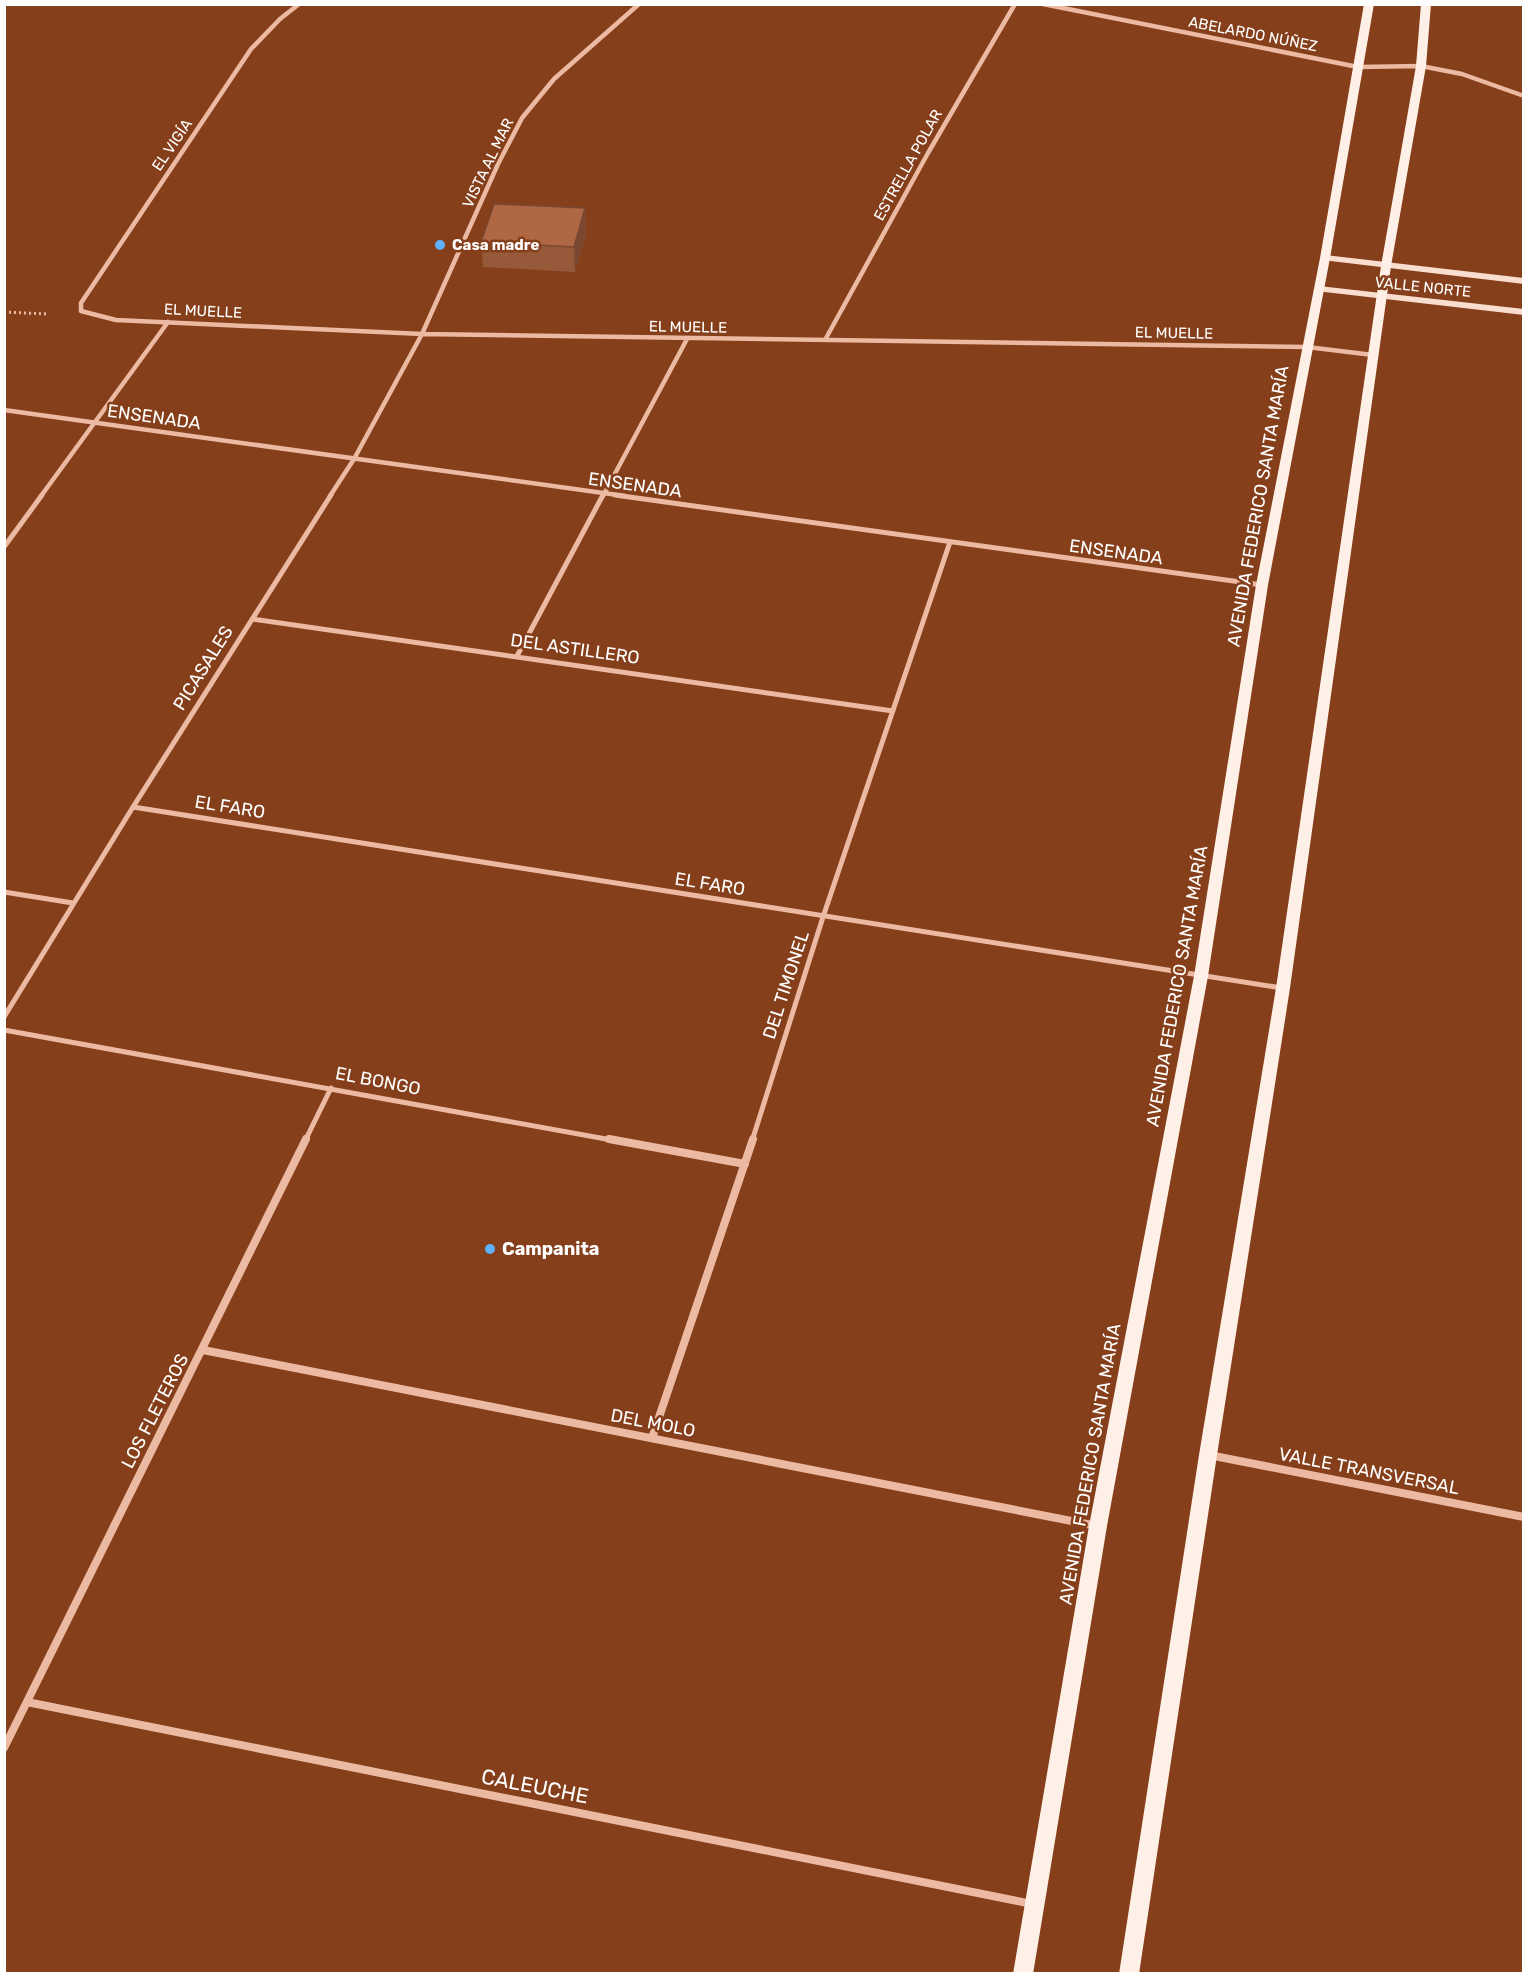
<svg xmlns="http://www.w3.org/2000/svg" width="1528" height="1978" font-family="Rubik,sans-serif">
	<rect width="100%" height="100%" fill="#863f1b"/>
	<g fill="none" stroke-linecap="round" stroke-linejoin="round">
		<path stroke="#ecbaa2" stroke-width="3" stroke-dasharray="2 3" stroke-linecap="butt" d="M4,312l44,2"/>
		<path stroke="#ecbaa2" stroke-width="4.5" d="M299,4l-19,15 -29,30 -170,254v8l35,9 306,14 885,13 66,8
			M1043,4l315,63 63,-1 41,8 62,22
			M825,340l103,-187 87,-149
			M4,410l621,86
			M41,496l127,-174
			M330,496l24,-37 68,-125 76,-170 24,-46 32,-39 85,-75
			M603,496l84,-157"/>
		<path stroke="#ecbaa2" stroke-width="5" d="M615,495l647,90
			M4,547l38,-52
			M252,619l641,92
			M517,656l86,-161
			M133,807l1149,181
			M4,892l69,11
			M4,1017l129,-210 198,-312
			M4,1030l613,111
			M305,1141l26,-53
			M752,1141l71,-224 127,-375"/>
		<path stroke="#ecbaa2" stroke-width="8" d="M609,1139l136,25
			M203,1350l894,176
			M652,1438l101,-299
			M1209,1455l315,62
			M27,1702l1005,202
			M4,1748l302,-609"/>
		<path fill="#f9ddce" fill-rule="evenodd" d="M1325,255l199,23v6l-202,-24v-4z
			M1319,286l205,23v6l-208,-24v-4z"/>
		<path fill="#fff0e7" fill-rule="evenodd" d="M1364,4h10l-44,254 -62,327 -60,391 -101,550 -74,448h-20l76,-448 105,-550 62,-391 64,-327z
			M1421,4h10l-5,62 -35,200 -101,722 -73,467 -78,519h-20l80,-519 77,-467 105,-722 35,-200z"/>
	</g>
	<path fill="#96593a" d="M585,208l1,26 -11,38 -92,-5 -2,-25z"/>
	<path fill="#7a4830" d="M585,208l1,26 -11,38 -1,-25z"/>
	<path fill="#af6744" stroke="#7a4830" stroke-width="1.5" d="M494,204l91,4 -11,39 -93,-5z"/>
	<g fill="#5fb0fd" stroke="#863f1b" stroke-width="2">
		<circle cx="440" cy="245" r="6"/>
		<circle cx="490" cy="1249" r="6"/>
	</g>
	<g text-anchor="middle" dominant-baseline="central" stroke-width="5" stroke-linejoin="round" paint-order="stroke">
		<g font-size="15" fill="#fff" stroke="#863f1b">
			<text transform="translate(1253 34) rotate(11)">ABELARDO NÚÑEZ</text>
			<text transform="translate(172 145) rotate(-56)">EL VIGÍA</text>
			<text transform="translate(488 163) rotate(-64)">VISTA AL MAR</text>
			<text transform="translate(908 165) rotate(-61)">ESTRELLA POLAR</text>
			<text transform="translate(1423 287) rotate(6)">VALLE NORTE</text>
			<text transform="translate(203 311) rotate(3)">EL MUELLE</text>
			<text transform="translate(688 327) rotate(1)">EL MUELLE</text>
			<text transform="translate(1174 333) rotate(1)">EL MUELLE</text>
		</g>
		<g font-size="15" font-weight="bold" fill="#fff" stroke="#863f1b" text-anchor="start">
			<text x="452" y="245">Casa madre</text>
		</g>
		<g font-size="18" fill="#fff" stroke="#863f1b">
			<text transform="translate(154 417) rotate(8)">ENSENADA</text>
			<text transform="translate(635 485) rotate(8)">ENSENADA</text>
			<text transform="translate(1258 506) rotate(-80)">AVENIDA FEDERICO SANTA MARÍA</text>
			<text transform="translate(1116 552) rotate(8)">ENSENADA</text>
			<text transform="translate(575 649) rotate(8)">DEL ASTILLERO</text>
			<text transform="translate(203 668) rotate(-58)">PICASALES</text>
			<text transform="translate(230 807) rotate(9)">EL FARO</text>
			<text transform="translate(710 884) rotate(9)">EL FARO</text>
			<text transform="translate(786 985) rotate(-72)">DEL TIMONEL</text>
			<text transform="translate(1177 986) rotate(-80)">AVENIDA FEDERICO SANTA MARÍA</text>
			<text transform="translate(378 1081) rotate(11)">EL BONGO</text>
			<text transform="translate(155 1411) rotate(-63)">LOS FLETEROS</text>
			<text transform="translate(653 1423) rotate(11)">DEL MOLO</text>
			<text transform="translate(1090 1464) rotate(-80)">AVENIDA FEDERICO SANTA MARÍA</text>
			<text transform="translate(1369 1471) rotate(11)">VALLE TRANSVERSAL</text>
		</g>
		<g font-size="18" font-weight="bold" fill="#fff" stroke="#863f1b" text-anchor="start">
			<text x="502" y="1249">Campanita</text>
		</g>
		<g font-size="21" fill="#fff" stroke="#863f1b">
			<text transform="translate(535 1786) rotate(11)">CALEUCHE</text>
		</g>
	</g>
	<rect width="1528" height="1978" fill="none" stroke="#ffffff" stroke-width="12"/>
</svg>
